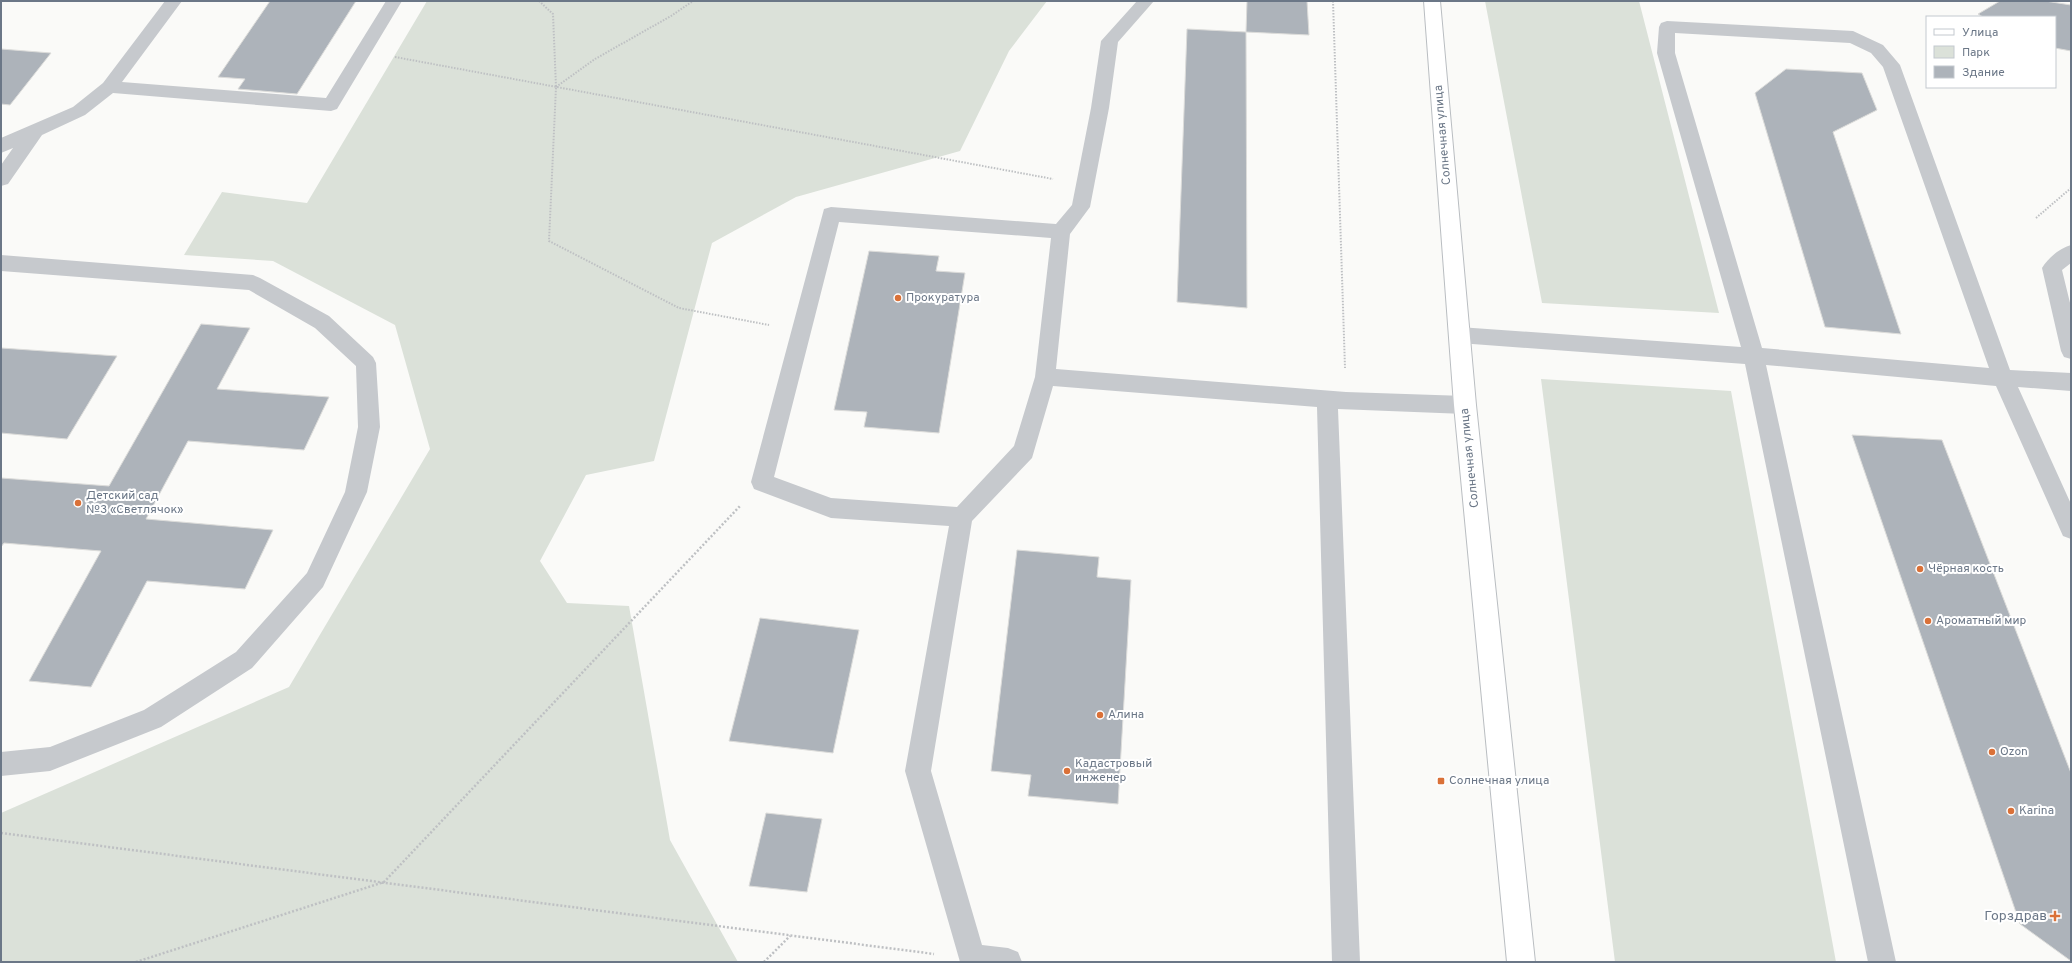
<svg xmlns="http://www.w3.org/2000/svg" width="2072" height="963" font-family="Overpass,sans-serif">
	<rect width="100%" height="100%" fill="#fafaf8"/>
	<path fill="#dbe1d9" d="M427 1H1047L1009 51 960 151 796 197 712 243 654 461 586 475 540 561 567 603 629 606 670 840 738 962H1V813L289 687 430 449 395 325 273 261 184 255 222 192 307 203Z
		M1485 1H1639L1719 313 1542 303Z
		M1541 379 1731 391 1836 962H1615Z"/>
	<path fill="#adb3ba" stroke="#dcdcda" d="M270 1H356L297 94 238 89 245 79 218 77Z
		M1247 1H1307L1309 35 1246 32Z
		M2000 1H2045L2071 5V51L2055 48V17H1983L1978 14Z
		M1187 29 1246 32 1247 308 1177 302Z
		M1 49 51 53 10 105 1 104Z
		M1786 69 1862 73 1877 110 1833 132 1901 334 1825 327 1755 93Z
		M869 251 939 256 936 271 965 273 939 433 864 427 867 412 834 410Z
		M201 324 250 328 217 389 329 397 304 450 188 441 146 519 273 530 245 589 147 581 91 687 29 681 101 551 4 543 1 547V478L109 486Z
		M1 348 117 356 67 439 1 433Z
		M1852 435 1942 440 2071 773V961L2020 924Z
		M1017 550 1099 557 1097 577 1131 580 1118 804 1028 796 1031 775 991 771Z
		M760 618 859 630 833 753 729 741Z
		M766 813 822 819 807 892 749 886Z"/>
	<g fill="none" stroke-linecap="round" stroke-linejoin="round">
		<g stroke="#b9bdc1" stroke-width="2">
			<path id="major" d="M1424 1H1440L1476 405 1535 962H1507L1454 405Z"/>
		</g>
		<path stroke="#bec0c3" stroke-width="2" stroke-dasharray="1.5 1.5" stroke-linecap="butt" d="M539 1 553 14 556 87 549 241 679 308 769 325
			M1333 1 1345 368
			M395 57 1053 179
			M556 87 595 59 671 16 693 1
			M2036 218 2071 188"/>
		<path stroke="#bec0c3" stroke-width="2.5" stroke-dasharray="2 2" stroke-linecap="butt" d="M1 833 934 954
			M136 962 384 882 740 506
			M764 962 790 936"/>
		<path fill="#c6c9cd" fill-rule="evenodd" d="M165 1H182L122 82 326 98 386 1H402L337 109 331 111 113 93 85 115 42 135 8 184 1 186V165L13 148 1 153V138L73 107 103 83Z
			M1137 1H1154L1118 42 1109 108 1090 207 1070 234 1056 369 1346 392 1465 396 1472 399 1476 405 1472 411 1465 414 1338 409 1360 962H1332L1317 407 1053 386 1032 458 972 521 931 771 982 945 1008 948 1018 952 1022 962H960L905 771 949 526 831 518 754 489 751 482 824 209 831 207 1056 224 1072 205 1091 108 1101 41ZM839 222 1051 238 1035 377 1014 446 957 507 831 498 774 477Z
			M1667 21 1853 31 1883 45 1900 65 2010 370 2071 373V391L2018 387 2071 504V539L2063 536 1996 386 1766 365 1896 962H1868L1745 364 1459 343 1452 341 1449 335 1452 329 1459 327 1741 347 1657 53 1659 27 1661 23ZM1675 33 1850 43 1871 53 1883 67 1989 368 1762 348 1675 53Z
			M2071 245V263L2062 270 2071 307V359L2064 357 2061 351 2042 268C2048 258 2060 248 2071 245Z
			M1 255 253 275 260 278 329 316 373 357 376 363 380 427 367 492 323 587 252 668 161 727 50 771 1 776V752L50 747 144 710 236 652 307 573 345 492 358 427 356 366 315 328 249 290 1 271Z"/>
		<use href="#major" fill="#fff" fill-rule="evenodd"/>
	</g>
	<g fill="#da7138" stroke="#fff" stroke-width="1.5">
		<circle cx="898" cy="298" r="4"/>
		<circle cx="78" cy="503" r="4"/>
		<circle cx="1920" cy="569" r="4"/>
		<circle cx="1928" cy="621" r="4"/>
		<circle cx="1100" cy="715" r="4"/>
		<circle cx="1992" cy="752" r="4"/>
		<circle cx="1067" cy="771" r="4"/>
		<rect x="1437" y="777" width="8" height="8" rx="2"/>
		<circle cx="2011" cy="811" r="4"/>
		<path d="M2053 910h4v4h4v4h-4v4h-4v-4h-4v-4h4z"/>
	</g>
	<g text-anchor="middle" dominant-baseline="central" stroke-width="4" stroke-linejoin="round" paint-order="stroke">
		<g font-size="12" fill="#6b7787" stroke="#fff">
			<text transform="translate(1443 135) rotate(-95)">Солнечная улица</text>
			<text transform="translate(1470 458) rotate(-96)">Солнечная улица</text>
		</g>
		<g font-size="12" fill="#6b7787" stroke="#fff" text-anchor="start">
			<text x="906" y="298">Прокуратура</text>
			<text x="86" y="496">Детский сад<tspan x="86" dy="14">№3 «Светлячок»</tspan></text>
			<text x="1928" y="569">Чёрная кость</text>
			<text x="1936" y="621">Ароматный мир</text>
			<text x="1108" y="715">Алина</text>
			<text x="2000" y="752">Ozon</text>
			<text x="1075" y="764">Кадастровый<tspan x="1075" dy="14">инженер</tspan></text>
			<text x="1449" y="781">Солнечная улица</text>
			<text x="2019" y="811">Karina</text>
		</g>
		<g font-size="14" fill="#6b7787" stroke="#fff" text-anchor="end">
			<text x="2047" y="916">Горздрав</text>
		</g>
	</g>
	<rect width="2072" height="963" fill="none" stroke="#6b7787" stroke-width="4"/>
	<rect x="1926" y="16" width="130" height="72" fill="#ffffff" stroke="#c4c9cf"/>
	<rect x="1934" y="29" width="20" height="6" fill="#ffffff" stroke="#c4c9cf"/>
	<text x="1962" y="36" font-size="12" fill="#6b7787">Улица</text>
	<rect x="1934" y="46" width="20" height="12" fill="#dbe1d9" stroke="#c4c9cf"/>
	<text x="1962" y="56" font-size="12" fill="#6b7787">Парк</text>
	<rect x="1934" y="66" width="20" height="12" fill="#adb3ba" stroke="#c4c9cf"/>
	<text x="1962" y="76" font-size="12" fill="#6b7787">Здание</text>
</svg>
